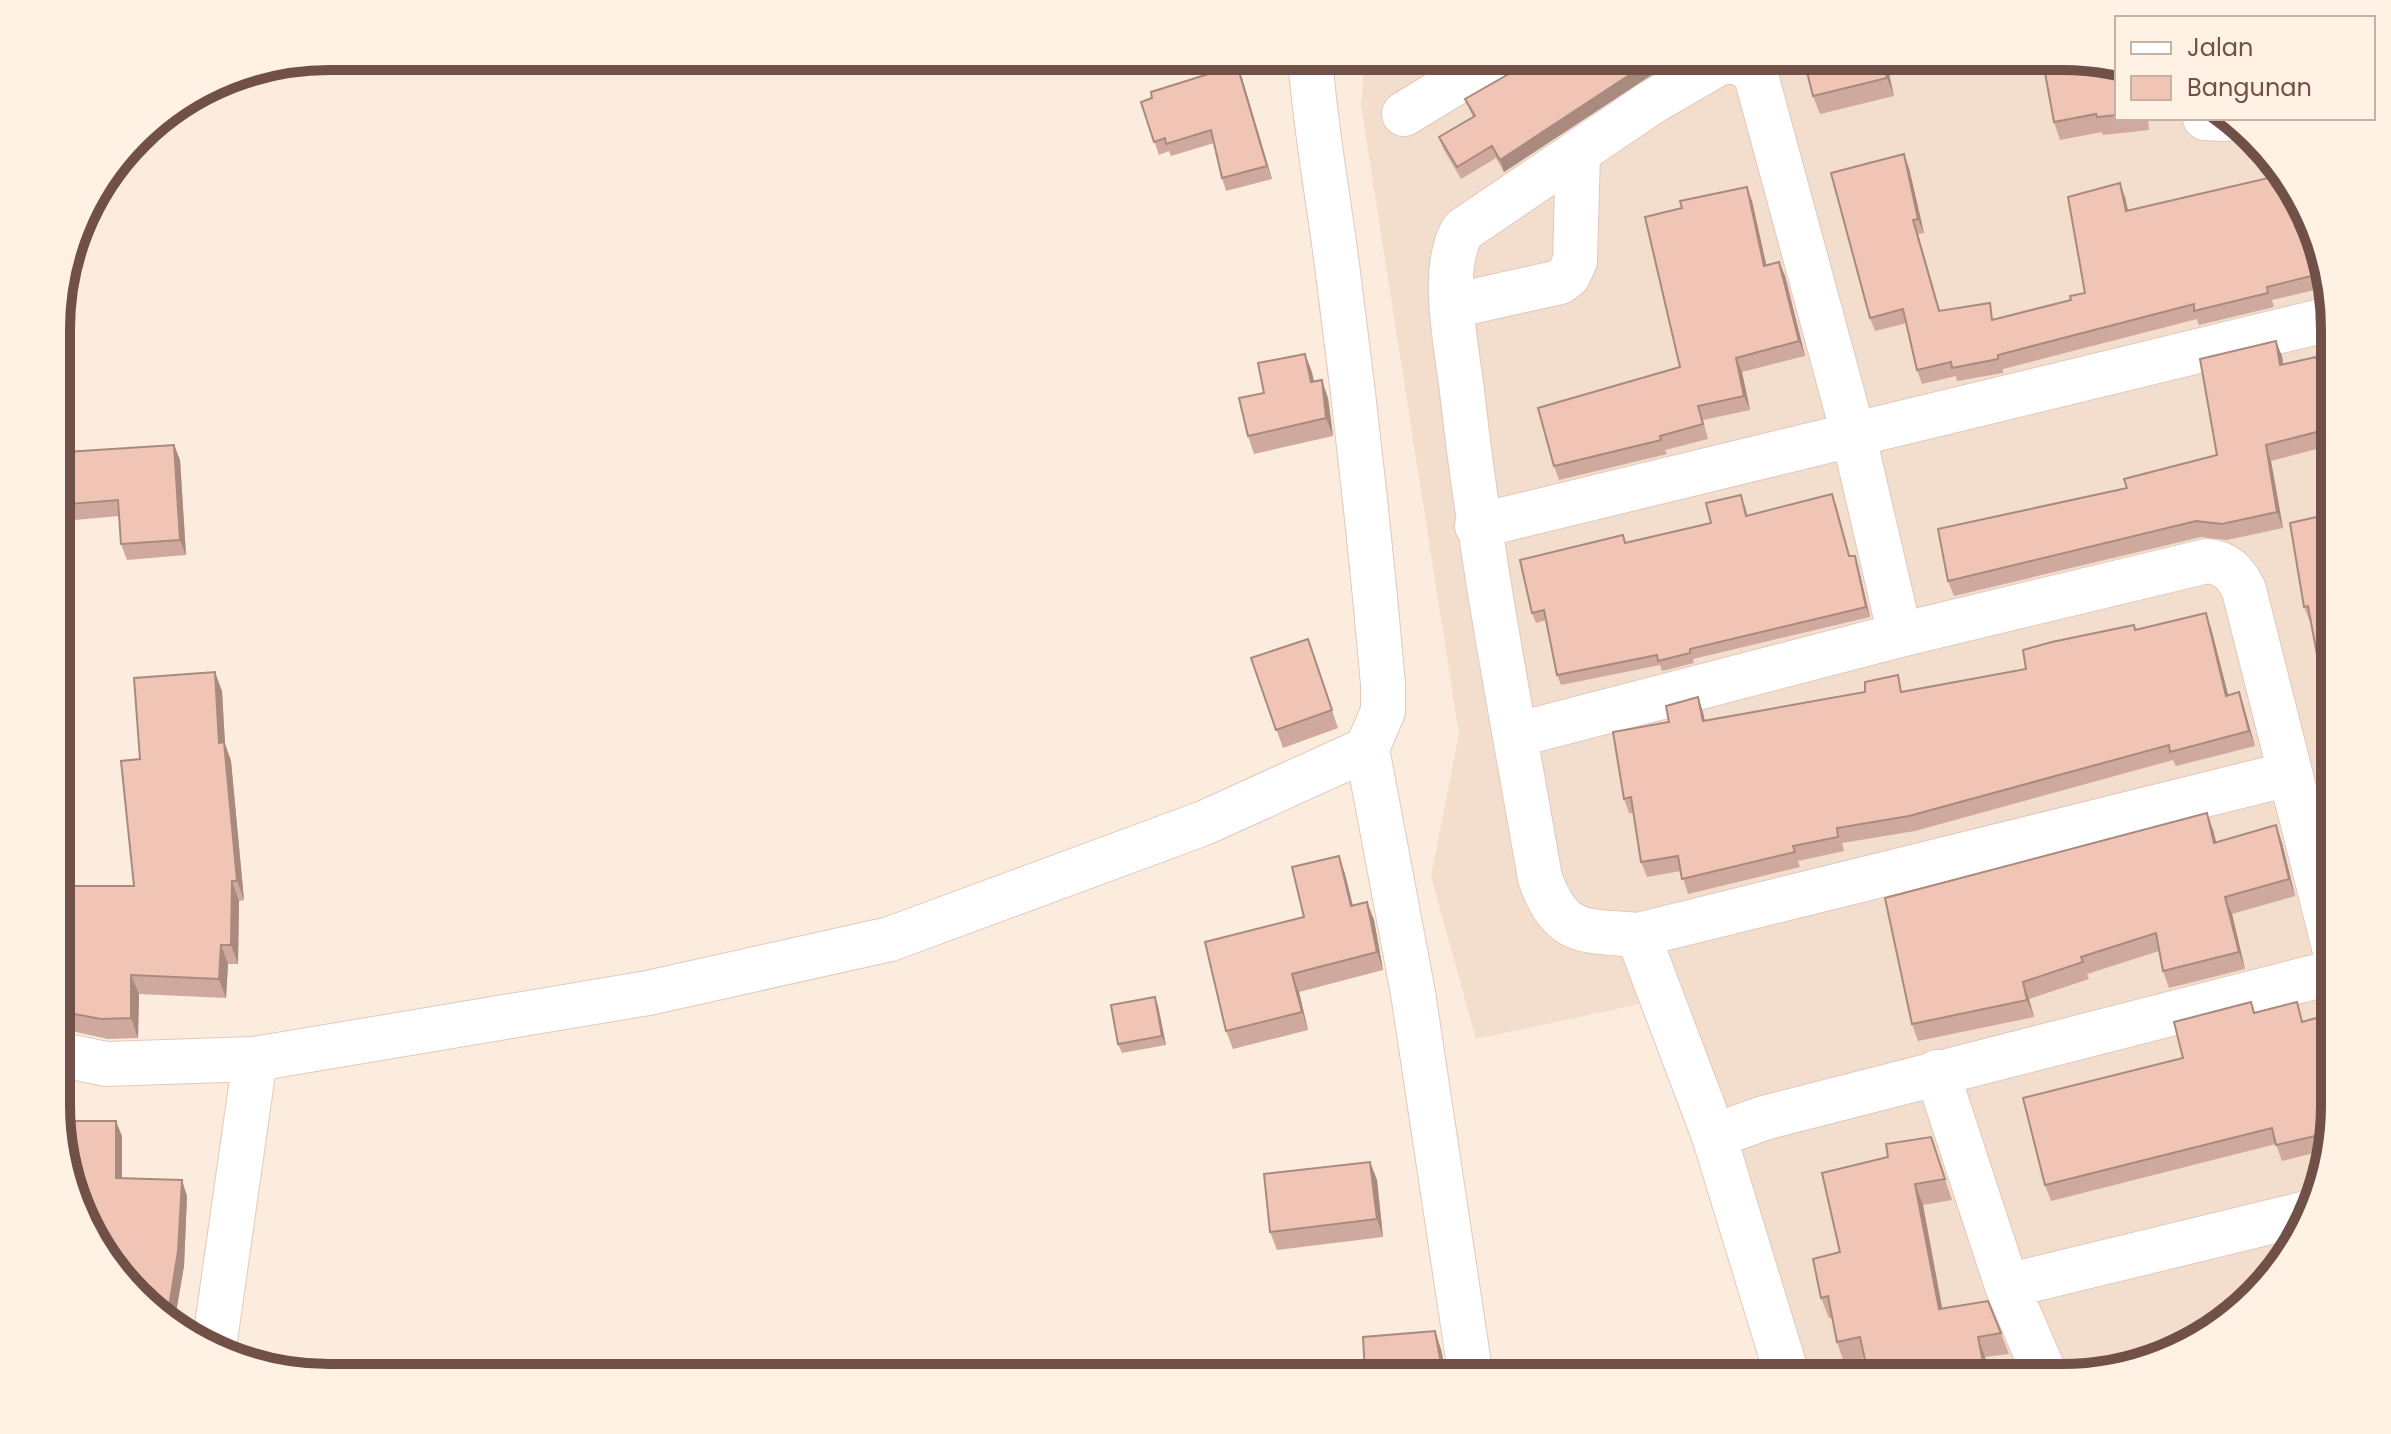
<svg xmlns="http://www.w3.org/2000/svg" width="2391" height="1434" font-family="Poppins,sans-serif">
	<rect width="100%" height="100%" fill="#fcecde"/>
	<path fill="#f3ddcd" d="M1365 56H2063L2117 118H2224L2298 192 2334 311V1123L2298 1242 2199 1341 2080 1377 1768 1378 1654 1001 1476 1039 1431 876 1459 734 1361 105Z"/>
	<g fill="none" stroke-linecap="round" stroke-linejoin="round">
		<g stroke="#e1c9be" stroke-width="46">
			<path id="minor" d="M1404 114 1499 56
				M2205 118 2225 119
				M1452 306 1560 282 1568 276 1575 261 1578 152
				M1477 526 2334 318
				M1900 635 1853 433 1755 72 1738 62H1721L1652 102 1463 230C1439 268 1457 348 1462 391 1480 555 1512 716 1540 878 1561 937 1583 930 1638 935L2289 774
				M1515 735 1900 635 2207 561C2227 563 2235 572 2244 590L2334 947
				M1367 749 1413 993 1471 1378
				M1638 935 1714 1136 1788 1378
				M58 1054 106 1064 255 1059
				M1937 1072 2007 1286 2046 1377
				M1714 1136 1764 1118 2334 972
				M2007 1286 2307 1213
				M214 1347 255 1059 648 993 890 939 1204 823 1367 749 1383 711V684C1371 547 1356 410 1338 273 1329 200 1315 129 1310 56"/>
		</g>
		<use href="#minor" stroke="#fff" stroke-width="44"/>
	</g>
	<path fill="#cfa99d" d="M1588 56H1661L1665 66 1504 172 1496 158 1461 179 1443 148 1439 137 1473 117 1465 99 1527 64 1525 58 1580 61Z
		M1885 56 1894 96 1820 114 1813 96Z
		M2117 71V118H2148L2149 130 2103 135 2102 132 2060 140 2054 122Z
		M1242 78 1272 179 1226 191 1222 178 1214 143 1171 156 1169 151 1159 155 1141 102Z
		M1909 168 1924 233 1918 234 1940 311 1995 319 2071 300 2085 293 2125 197 2128 210 2298 192 2327 287 2272 300 2274 307 2199 325 2197 319 2003 369V373L1957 381 1956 376 1922 384 1917 370 1907 323 1875 331 1870 318Z
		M1752 201 1766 265 1779 262 1785 276 1805 356 1742 372 1750 410 1703 420 1708 439 1665 450 1667 454 1559 480 1554 466 1680 367Z
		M1305 354 1314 382 1328 398 1333 436 1254 454 1248 436 1264 393Z
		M2282 356 2283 364 2316 357 2322 372 2332 445 2271 461 2283 528 2227 540 2201 537 1954 596 1948 581 2127 488 2217 455Z
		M174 445 180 460 186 555 127 560 121 544 119 516 75 520 69 504Z
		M1836 504 1850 556H1855L1858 566 1870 617 1693 659 1694 663 1662 671 1660 665 1561 685 1557 675 1546 620 1536 623 1532 613 1625 543 1711 523 1745 505 1748 516Z
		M2334 513V685L2326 687 2320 671 2311 622H2310L2304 607Z
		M2211 628 2228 695 2239 692 2255 746 2176 766 2173 760 1915 831 1842 843 1844 851 1798 861 1800 867 1688 894 1681 871 1647 877 1641 862 1633 813H1629L1624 799 1669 722 1698 697 1705 721 1903 692 2026 669 2136 630Z
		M1308 639 1338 728 1283 748 1251 658Z
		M222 691 225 744 231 761 244 900 239 901 238 964H228L226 998 139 994 138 1038 108 1039 71 1031 67 1019H58V920L66 921 134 886 140 759Z
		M2276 825 2282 843 2295 896 2232 914 2245 969 2169 988 2163 971 2159 951 2087 974 2089 979 2029 999 2034 1017 1918 1041 1912 1024 2213 830 2216 842Z
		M1339 856 1345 874 1353 905 1367 902 1374 920 1383 970 1299 992 1308 1030 1233 1049 1226 1031 1304 917Z
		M1158 1006 1166 1045 1122 1053 1118 1044Z
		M2255 1013 2304 1021 2334 1123 2326 1150 2282 1161 2276 1144 2051 1201 2045 1185 2183 1058Z
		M122 1136V1178L187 1196 184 1266 174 1324 102 1256Z
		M1931 1137 1952 1200 1923 1205 1942 1308 2001 1333 2009 1354 1985 1357 1989 1377 1869 1378 1865 1358 1844 1363 1837 1342 1832 1318H1829L1821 1298 1840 1252Z
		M1370 1162 1377 1180 1383 1237 1277 1250 1270 1232Z
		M1441 1349 1447 1378H1366L1365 1374Z"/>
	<path fill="#a98a7f" d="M1658 56H1661L1665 66 1504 172 1500 160Z
		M1882 56H1885L1894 96 1887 78Z
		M1237 65 1242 78 1272 179 1267 166Z
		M1904 154 1909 168 1924 233 1918 219Z
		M2120 183 2125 197 2131 225 2126 211Z
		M1747 187 1752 201 1770 281 1764 266Z
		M1913 220 1918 234 1944 325 1939 311Z
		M1779 262 1785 276 1805 356 1799 341Z
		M2276 341 2282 356 2286 381 2280 365Z
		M1305 354 1312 372 1318 400 1311 382Z
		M2316 357 2322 372 2334 428V434Z
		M1736 358 1742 372 1750 410 1744 396Z
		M1322 380 1328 398 1333 436 1326 418Z
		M174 445 180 460 186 555 180 540Z
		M2266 445 2271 461 2283 528 2277 512Z
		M1855 556 1858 566 1870 617 1866 607Z
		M2206 613 2211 628 2232 710 2226 696Z
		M215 672 222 691 225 744 231 761 244 900 237 881 219 743Z
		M2239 692 2244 707 2255 746 2249 731Z
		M1698 697 1703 712 1708 736 1703 721Z
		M58 775 59 778V848L58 845Z
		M2207 813 2213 830 2221 860 2214 843Z
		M2276 825 2282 843 2295 896 2289 879Z
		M1339 856 1345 874 1357 924 1351 906Z
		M232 881 239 901 238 964 231 945Z
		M2225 897 2232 914 2245 969 2239 952Z
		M1367 902 1374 920 1383 970 1377 952Z
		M221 945 228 964 226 998 219 979Z
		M1292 974 1299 992 1308 1030 1302 1012Z
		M131 975 139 994 138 1038 131 1018Z
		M2023 982 2029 999 2034 1017 2027 1000Z
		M1155 997 1158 1006 1166 1045 1162 1036Z
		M116 1121 122 1136V1193L116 1178Z
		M1370 1162 1377 1180 1383 1237 1377 1219Z
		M182 1180 187 1196 184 1266 174 1324 171 1321 168 1313Z
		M1915 1184 1923 1205 1946 1329 1939 1309Z
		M1435 1331 1441 1349 1447 1378H1445L1442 1369Z
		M1978 1337 1985 1357 1989 1377H1986Z"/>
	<path fill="#f1c5b6" stroke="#a98a7f" stroke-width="2" d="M1528 56H1576L1580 61 1588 56H1658L1500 160 1492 146 1457 167 1439 137 1475 116 1465 99 1528 63 1525 58Z
		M1803 56H1882L1887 78 1813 96Z
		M2042 56H2063L2117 71V115L2097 117 2096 114 2054 122Z
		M1237 65 1267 166 1222 178 1211 130 1166 144 1165 138 1154 142 1141 102 1152 98 1151 92Z
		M1904 154 1918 219 1913 220 1939 311 1990 303 1992 320 2071 300 2070 296 2085 293 2068 197 2120 183 2126 211 2281 175 2298 192 2323 273 2267 287 2268 293 2194 311V304L1998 355V359L1952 368 1951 362 1917 370 1903 309 1870 318 1831 173Z
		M1747 187 1764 266 1779 262 1799 341 1736 358 1744 396 1698 406 1703 424 1660 436 1661 440 1554 466 1538 408 1680 367 1645 217 1682 208 1680 201Z
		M2276 341 2280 365 2316 357 2332 428 2266 445 2277 512 2222 524 2196 521 1948 581 1938 529 2127 488 2124 479 2217 455 2200 359Z
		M1305 354 1311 382 1322 380 1326 418 1248 436 1239 398 1264 393 1258 363Z
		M2334 428V453L2328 430Z
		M174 445 180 540 121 544 118 500 69 504 66 452Z
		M1832 494 1849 556H1855L1866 607 1690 649V653L1658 661 1657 655 1557 675 1544 610 1532 613 1520 560 1623 535 1625 543 1711 523 1706 503 1741 495 1746 516Z
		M2334 513V668L2320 671 2308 606 2304 607 2290 523Z
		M2206 613 2226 696 2239 692 2249 731 2170 752 2169 745 1909 816 1837 828 1838 837 1793 846 1795 852 1682 879 1678 856 1641 862 1631 797 1624 799 1613 732 1669 722 1666 706 1698 697 1703 721 1865 692V682L1898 675 1901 692 2026 669 2023 650 2052 642 2134 625 2135 630Z
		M1308 639 1332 710 1276 730 1251 658Z
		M215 672 219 743 224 742 237 881H232L231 945H221L219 979 131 975V1018L101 1019 64 1012V1000H58V920L66 921V886H134L121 761 140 759 134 678Z
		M2207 813 2214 843 2276 825 2289 879 2225 897 2239 952 2163 971 2156 933 2081 957 2083 962 2023 982 2027 1000 1912 1024 1885 898Z
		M1339 856 1351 906 1367 902 1377 952 1292 974 1302 1012 1226 1031 1205 942 1304 917 1292 867Z
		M1155 997 1162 1036 1118 1044 1111 1005Z
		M2251 1002 2254 1013 2297 1002 2302 1022 2334 1013V1123L2332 1132 2276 1145 2272 1128 2045 1185 2023 1098 2183 1058 2174 1022Z
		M58 1121H116V1178L182 1180 178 1251 168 1313 161 1312 102 1256 58 1140Z
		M1931 1137 1945 1179 1915 1184 1939 1309 1988 1301 2001 1333 1978 1337 1986 1377 1869 1378 1860 1337 1837 1342 1828 1296 1821 1298 1813 1259 1840 1252 1822 1173 1888 1157 1886 1144Z
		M1370 1162 1377 1219 1270 1232 1264 1174Z
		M1435 1331 1442 1369 1365 1374 1363 1337Z"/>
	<path d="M0 0H2391V1434H0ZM329 70H2062A259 259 0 0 1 2321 329V1105A259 259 0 0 1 2062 1364H329A259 259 0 0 1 70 1105V329A259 259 0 0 1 329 70Z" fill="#fff1e4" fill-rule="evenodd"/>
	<path fill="none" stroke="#715047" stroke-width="10" d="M329 70H2062A259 259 0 0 1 2321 329V1105A259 259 0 0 1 2062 1364H329A259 259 0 0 1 70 1105V329A259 259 0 0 1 329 70Z"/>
	<rect x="2115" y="16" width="260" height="104" fill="#fff1e4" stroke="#c6b1a5" stroke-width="2"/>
	<rect x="2131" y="42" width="40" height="12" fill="#ffffff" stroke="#c6b1a5" stroke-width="2"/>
	<text x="2187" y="56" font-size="24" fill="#715047">Jalan</text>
	<rect x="2131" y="76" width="40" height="24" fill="#f1c5b6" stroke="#c6b1a5" stroke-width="2"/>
	<text x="2187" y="96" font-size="24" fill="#715047">Bangunan</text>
</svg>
